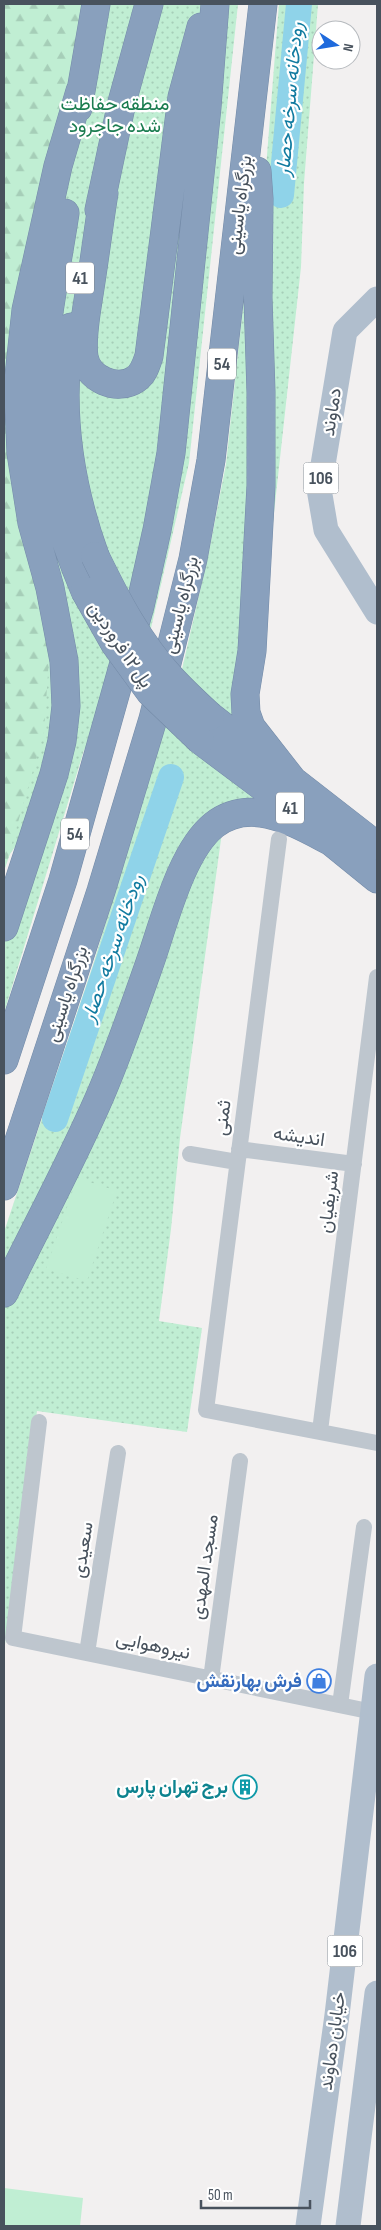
<svg xmlns="http://www.w3.org/2000/svg" width="381" height="2230" font-family="'Sofia Sans Condensed',Vazirmatn,sans-serif">
	<defs>
		<pattern id="green-dots" width="8" height="8" patternUnits="userSpaceOnUse" patternTransform="scale(1.25)"><rect width="8" height="8" fill="#c0eed3"/><path d="M2 2h.1M6 6h.1" fill="none" stroke="#a6ceb8" stroke-width="1.8" stroke-linecap="round"/></pattern>
		<pattern id="forest-firs" width="22" height="20" patternUnits="userSpaceOnUse" patternTransform="scale(1.25)"><rect width="22" height="20" fill="#c0eed3"/><path d="M5 1l3.5 6h-7zM16 11l3.5 6h-7z" fill="#a6ceb8"/></pattern>
	</defs>
	<rect width="100%" height="100%" fill="#f2f0f0"/>
	<path fill="url(#green-dots)" d="M4 4H238L189 463 142 667 84 750 4 1013V945L52 796 10 854 4 871Z
		M279 4H318L304 183 301 267 272 531 264 193Z
		M254 205 246 731 180 678 208 556 226 464Z
		M167 718 295 819 228 812 151 948 4 1278V1232L93 965Z
		M223 825 180 1138 171 1229 159 1321 202 1328 187 1432 37 1411 4 1652V1300L185 877Z"/>
	<path fill="url(#forest-firs)" d="M4 4H84L24 297 51 628 44 732 4 871Z"/>
	<path fill="#c0eed3" d="M77 1178 117 1191 87 1281 46 1269Z
		M4 2188 83 2198 80 2226H4Z"/>
	<g fill="none" stroke-linecap="round" stroke-linejoin="round">
		<path stroke="#8fd3e9" stroke-width="26" d="M281 195 299 4
			M55 1119 171 777"/>
		<g stroke="#748ba8" stroke-width="29">
			<path id="highway" d="M78 108 96 4
				M257 171 259 199 258 298 261 392V486L252 651 245 694 246 713 251 727 294 782
				M104 193C99 224 95 256 90 288 87 308 81 337 84 357 88 379 117 392 136 379 144 373 146 365 149 356L182 97 201 27
				M99 210 122 102 149 4
				M65 213C56 272 43 333 41 393 38 461 59 529 85 591
				M71 327C57 406 68 481 95 556
				M210 716 377 846
				M200 740 276 797 377 879
				M4 927 54 774 62 741 66 706 64 661 50 588 32 523 21 453 18 385 26 310 58 166 80 91
				M4 1060 63 880 140 606 157 530 171 453 207 107 215 4
				M4 1186 101 891 153 719 193 559 211 460 263 4
				M4 1293C36 1227 71 1163 100 1096 118 1054 133 1011 148 968 163 927 180 852 214 825 251 796 295 823 330 841"/>
		</g>
		<path stroke="#bec6ce" stroke-width="16" d="M279 839 206 1410 377 1443
			M239 1149 354 1164
			M190 1154 237 1162
			M39 1422 13 1638 373 1712
			M320 1431 377 977
			M87 1653 118 1453
			M211 1679 240 1461
			M340 1705 364 1527"/>
		<path stroke="#b0becd" stroke-width="25" d="M377 299 345 331 319 489 326 530 377 612
			M308 2226 337 2015 377 1676
			M348 2226 377 1993"/>
		<use href="#highway" stroke="#89a0bd" stroke-width="28"/>
		<g stroke="#748ba8" stroke-width="29" stroke-linecap="butt">
			<path id="highway-bridge" d="M95 556C116 599 139 644 172 679 184 692 197 704 210 716
				M85 591 115 644 150 692 200 740"/>
		</g>
		<use href="#highway-bridge" stroke="#89a0bd" stroke-width="28"/>
	</g>
	<defs>
		<g id="shop-ring" transform="scale(1.25)"><circle r="9.5" fill="#fff" stroke="#3f7fe0" stroke-width="1.5"/><path d="M-5-2.5h2.3a2.7 3.5 0 0 1 5.4 0H5L5.5 6h-11ZM-1.5-2.5h3a1.5 2.3 0 0 0-3 0Z" fill="#3f7fe0"/></g>
		<g id="building-ring" transform="scale(1.25)"><circle r="9.5" fill="#fff" stroke="#0f9aa8" stroke-width="1.5"/><path d="M-4-6H4V6H1V3H-1V6H-4ZM-2.5-4.3h1.7v1.8h-1.7ZM.8-4.3h1.7v1.8H.8ZM-2.5-1h1.7V.8h-1.7ZM.8-1h1.7V.8H.8Z" fill="#0f9aa8"/></g>
	</defs>
	<g fill-rule="evenodd">
		<use href="#shop-ring" x="319" y="1681"/>
		<use href="#building-ring" x="245" y="1787"/>
	</g>
	<g text-anchor="middle" dominant-baseline="central" stroke-width="4.5" stroke-linejoin="round" paint-order="stroke">
		<g fill="#fff" stroke="#7f868e" stroke-width="1">
			<rect x="66" y="262.5" width="28" height="31" rx="4"/>
			<rect x="208" y="348.5" width="28" height="31" rx="4"/>
			<rect x="303.5" y="462.5" width="35" height="31" rx="4"/>
			<rect x="276" y="792.5" width="28" height="31" rx="4"/>
			<rect x="61" y="818.5" width="28" height="31" rx="4"/>
			<rect x="327.5" y="1935.5" width="35" height="31" rx="4"/>
		</g>
		<g font-size="18" font-weight="bold" fill="#48525d">
			<text x="80" y="278">41</text>
			<text x="222" y="364">54</text>
			<text x="321" y="478">106</text>
			<text x="290" y="808">41</text>
			<text x="75" y="834">54</text>
			<text x="345" y="1951">106</text>
		</g>
		<g font-size="19" fill="#1a7c4f" stroke="#fff">
			<text x="115" y="104">منطقه حفاظت<tspan x="115" dy="22">شده جاجرود</tspan></text>
		</g>
		<g font-size="19" fill="#48525d" stroke="#fff">
			<text transform="translate(240 205) rotate(-83)">بزرگراه یاسینی</text>
			<text transform="translate(332 412) rotate(-81)">دماوند</text>
			<text transform="translate(181 605) rotate(-76)">بزرگراه یاسینی</text>
			<text transform="translate(120 645) rotate(56)">پل ۱۲ فروردین</text>
			<text transform="translate(67 994) rotate(-72)">بزرگراه یاسینی</text>
			<text transform="translate(223 1118) rotate(-83)">ثمنی</text>
			<text transform="translate(299 1137) rotate(8)">اندیشه</text>
			<text transform="translate(329 1202) rotate(-83)">شریفیان</text>
			<text transform="translate(83 1550) rotate(-81)">سعیدی</text>
			<text transform="translate(205 1567) rotate(-82)">مسجد المهدی</text>
			<text transform="translate(153 1646) rotate(12)">نیروهوایی</text>
			<text transform="translate(333 2041) rotate(-82)">خیابان دماوند</text>
		</g>
		<g font-size="19" font-weight="bold" fill="#366cbe" stroke="#fff" text-anchor="end">
			<text x="302" y="1681">فرش بهارنقش</text>
		</g>
		<g font-size="19" font-weight="bold" fill="#0d838f" stroke="#fff" text-anchor="end">
			<text x="228" y="1787">برج تهران پارس</text>
		</g>
		<g font-size="20" font-style="italic" fill="#117ba0" stroke="#fff">
			<text transform="translate(290 99) rotate(-85)">رودخانه سرخه حصار</text>
			<text transform="translate(113 948) rotate(-71)">رودخانه سرخه حصار</text>
		</g>
	</g>
	<rect width="381" height="2230" fill="none" stroke="#48525d" stroke-width="10"/>
	<g transform="translate(336 45) rotate(102)"><circle r="24" fill="#ffffff" stroke="#b6babe"/>
	<path d="M0-4L9 19L0 12L-9 19Z" fill="#1f6adc"/>
	<text y="-8" font-size="14" font-weight="bold" text-anchor="middle" fill="#48525d">N</text>
	</g>
	<path d="M201 2200v8h109v-8" fill="none" stroke="#48525d" stroke-width="2.5"/>
	<text x="208" y="2200" font-size="15" fill="#48525d" stroke="#ffffff" stroke-width="4" paint-order="stroke">50 m</text>
</svg>
